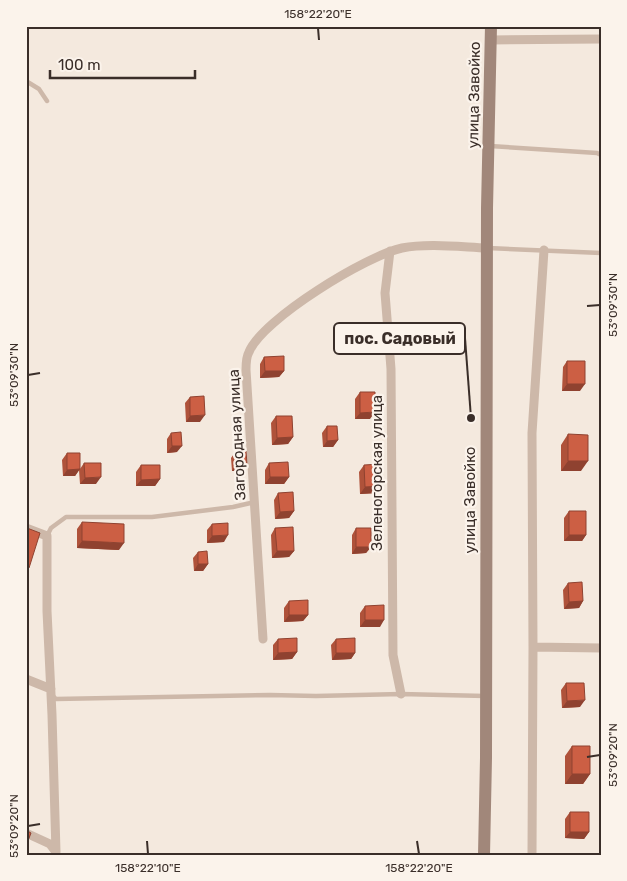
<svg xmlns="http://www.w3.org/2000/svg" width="627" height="881" font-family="Rubik,sans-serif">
	<rect width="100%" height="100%" fill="#f4e9de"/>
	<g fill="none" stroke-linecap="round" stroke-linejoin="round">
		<path stroke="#cdb8a9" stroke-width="4.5" d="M26 81 39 89 47 101
			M490 146 597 153 601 155
			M488 248 601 253
			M47 536 51 528 66 517H152L233 507 255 502
			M52 695 56 699 270 695 316 696 401 694 485 696"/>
		<path stroke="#cdb8a9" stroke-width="9" d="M491 40 601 39
			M390 251 385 293 391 369 393 655 401 694
			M26 528 47 536V611L52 715 56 852
			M263 639 246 370C246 364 246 357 249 352 262 319 368 255 402 248 428 243 461 247 487 248
			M533 647 601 648
			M26 679 51 689
			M26 833 50 844 56 852
			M532 855 533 647 532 433 544 250"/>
		<path stroke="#a1877a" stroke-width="12" d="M484 855 486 758 487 208 491 26"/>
	</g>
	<path fill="#af523a" d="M264 357 284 371 279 377 260 378V364Z
		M567 361 580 391H562L563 367Z
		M360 392 370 419H355V399Z
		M190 397 200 422H186L185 403Z
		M276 416 293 437 288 444 272 445 271 423Z
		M327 426 338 440 333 447H323L322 433Z
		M171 433 177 452 167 453V439Z
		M568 434 581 471H561V445Z
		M236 451 247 464 242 471H232L231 458Z
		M67 453 80 469 84 463 96 484H80L79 470 75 476H63L62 460Z
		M269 463 289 477 284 484H265V470Z
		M141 465 160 479 155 486H136V472Z
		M364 465 377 493 360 494 359 472Z
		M278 493 294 511 289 518 275 519 274 500Z
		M569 511 586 535 582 541H564V518Z
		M82 522 119 550 77 548V529Z
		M212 524 224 542 207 543V530Z
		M275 528 294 551 289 557 272 558 271 535Z
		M356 528 371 547 366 553 352 554V535Z
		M198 552 208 564 203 571H194L193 558Z
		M568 583 583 601 579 608 564 609 563 590Z
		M289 601 308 615 303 621 284 622V608Z
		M365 606 380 627H360V613Z
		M278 639 297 652 292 659 273 660V645Z
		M336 639 355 653 351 659 332 660 331 645Z
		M566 683 580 707 562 708 561 690Z
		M572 746 590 774 583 784H565V756Z
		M570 812 589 832 584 839 565 838V819Z"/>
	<path fill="#8f4230" d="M265 371H284L279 377 260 378Z
		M567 384H585L580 391H562Z
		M375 412 370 419H355L360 413Z
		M205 415 200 422H186L190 416Z
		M293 437 288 444 272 445 277 438Z
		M338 440 333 447H323L327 441Z
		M172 446H182L177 452 167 453Z
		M568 461H588L581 471H561Z
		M247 464 242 471H232L236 465Z
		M80 469 75 476H63L67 470Z
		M101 477 96 484H80L85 478Z
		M270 477H289L284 484H265Z
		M160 479 155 486H136L141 480Z
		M381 486 377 493 360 494 365 487Z
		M294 511 289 518 275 519 280 512Z
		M228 535 224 542 207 543 212 536Z
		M569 535H586L582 541H564Z
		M82 541 124 543 119 550 77 548Z
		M356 547H371L366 553 352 554Z
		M277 551H294L289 557 272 558Z
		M198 564H208L203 571H194Z
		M583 601 579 608 564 609 569 602Z
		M289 615H308L303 621 284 622Z
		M365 620H384L380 627H360Z
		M297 652 292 659 273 660 278 653Z
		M336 653H355L351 659 332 660Z
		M585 700 580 707 562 708 567 701Z
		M572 774H590L583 784H565Z
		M570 832H589L584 839 565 838Z"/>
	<path fill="#cc5f44" stroke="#8f4230" d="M284 356V371H265L264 357Z
		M567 361H585V384H567Z
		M360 392H375V412L360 413Z
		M204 396 205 415 190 416V397Z
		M276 416H292L293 437 277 438Z
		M327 426H337L338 440 327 441Z
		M181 432 182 446H172L171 433Z
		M568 434 588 435V461H568Z
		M236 451H246L247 464 236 465Z
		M67 453H80V469L67 470Z
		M288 462 289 477H270L269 463Z
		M84 463H101V477L85 478Z
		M380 464 381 486 365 487 364 465Z
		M141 465H160V479L141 480Z
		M293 492 294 511 280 512 278 493Z
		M569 511H586V535H569Z
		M82 522 124 524V543L82 541Z
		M228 523V535L212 536V524Z
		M293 527 294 551H277L275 528Z
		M27 528 40 533 29 568 26 567Z
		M356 528H371V547H356Z
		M207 551 208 564H198V552Z
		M582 582 583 601 569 602 568 583Z
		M308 600V615H289V601Z
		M384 605V620H365V606Z
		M297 638V652L278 653V639Z
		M355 638V653H336V639Z
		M566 683H584L585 700 567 701Z
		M572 746H590V774H572Z
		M570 812H589V832H570Z
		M26 830 31 833 26 846Z"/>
	<path fill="none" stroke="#3a2e29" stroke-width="2" d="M318 28 319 40M587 306 600 305M28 375 40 373M587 757 600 755M28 826 40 824M147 841 148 854M417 841 419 854"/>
	<g text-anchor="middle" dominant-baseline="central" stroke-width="4.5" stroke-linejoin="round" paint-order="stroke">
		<g font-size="15" fill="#3a2e29" stroke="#fbf3eb">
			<text transform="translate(474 95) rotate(-89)">улица Завойко</text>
			<text transform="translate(237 435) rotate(-93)">Загородная улица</text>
			<text transform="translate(377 473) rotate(-90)">Зеленогорская улица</text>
			<text transform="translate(470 500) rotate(-90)">улица Завойко</text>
		</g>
	</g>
	<path fill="none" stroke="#3a2e29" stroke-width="2" d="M471 418L465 338"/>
	<circle fill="#3a2e29" stroke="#fbf3eb" stroke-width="2" cx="471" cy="418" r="5"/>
	<rect fill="#fbf3eb" stroke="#3a2e29" stroke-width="2" x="334" y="323" width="131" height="31" rx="5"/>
	<g font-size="16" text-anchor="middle" font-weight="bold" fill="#3a2e29">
		<text x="400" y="344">пос. Садовый</text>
	</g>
	<rect width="627" height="881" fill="none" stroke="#fbf3eb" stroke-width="55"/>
	<path d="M50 70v8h145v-8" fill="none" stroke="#3a2e29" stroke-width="2.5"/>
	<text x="58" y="70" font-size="15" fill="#3a2e29" stroke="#fbf3eb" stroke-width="4" paint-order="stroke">100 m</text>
	<rect x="28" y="28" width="572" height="826" fill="none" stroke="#3a2e29" stroke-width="2"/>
	<g font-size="12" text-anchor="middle" fill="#3a2e29">
		<text x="318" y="18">158°22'20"E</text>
		<text transform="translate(613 305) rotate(-90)" y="4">53°09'30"N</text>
		<text transform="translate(14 375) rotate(-90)" y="4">53°09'30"N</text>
		<text transform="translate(613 755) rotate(-90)" y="4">53°09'20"N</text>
		<text transform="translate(14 826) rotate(-90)" y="4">53°09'20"N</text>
		<text x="148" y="872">158°22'10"E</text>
		<text x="419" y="872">158°22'20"E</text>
	</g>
</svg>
